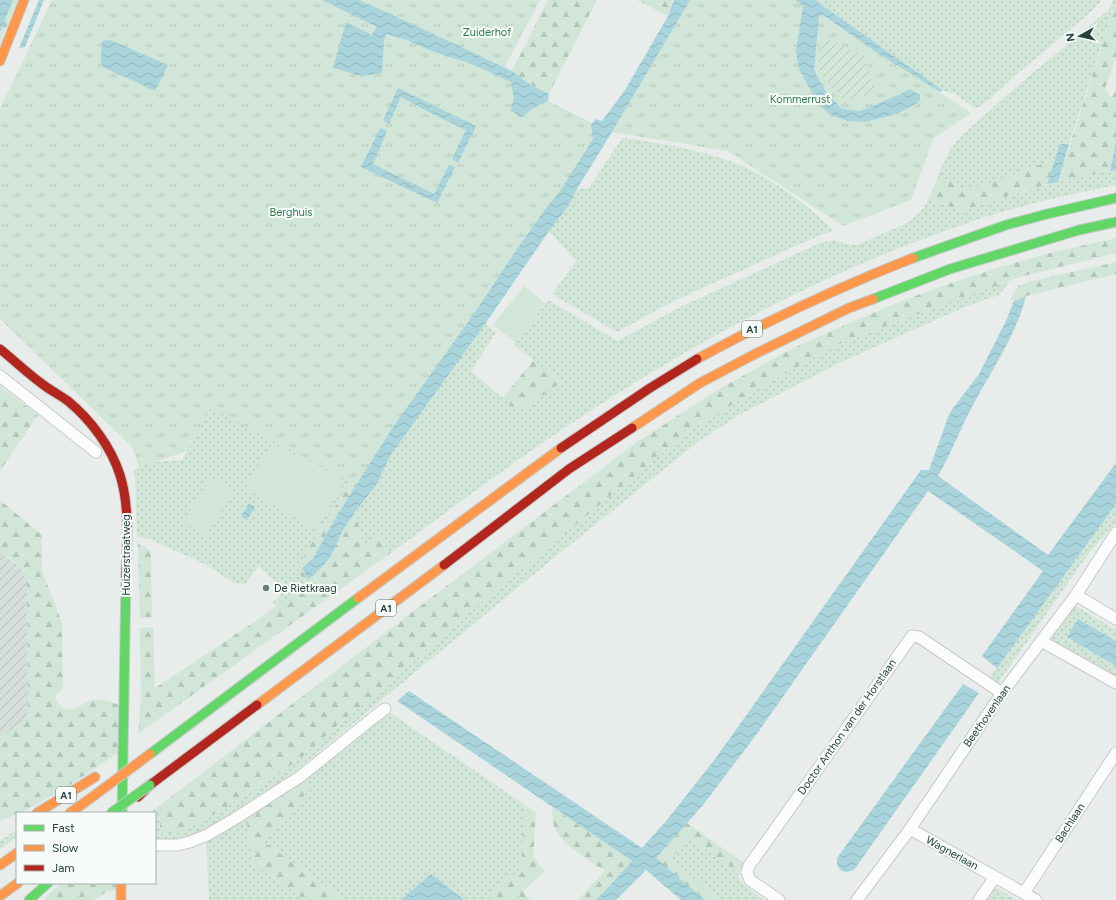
<svg xmlns="http://www.w3.org/2000/svg" width="1116" height="900" font-family="Figtree,sans-serif">
	<defs>
		<pattern id="industrial-furrows" width="10" height="10" patternUnits="userSpaceOnUse"><rect width="10" height="10" fill="#d6dedb"/><path d="M-1 1l2-2M0 10L10 0M9 11l2-2" fill="none" stroke="#b8c0bd"/></pattern>
		<pattern id="grass-dots" width="8" height="8" patternUnits="userSpaceOnUse"><rect width="8" height="8" fill="#d1e6d8"/><path d="M2 2h.1M6 6h.1" fill="none" stroke="#b3c6ba" stroke-width="1.8" stroke-linecap="round"/></pattern>
		<pattern id="forest-firs" width="22" height="20" patternUnits="userSpaceOnUse"><rect width="22" height="20" fill="#d1e6d8"/><path d="M5 1l3.5 6h-7zM16 11l3.5 6h-7z" fill="#b3c6ba"/></pattern>
		<pattern id="park-tufts" width="24" height="20" patternUnits="userSpaceOnUse"><rect width="24" height="20" fill="#d1e6d8"/><path d="M3 7l-1-3M5 7V3M7 7l1-3M15 17l-1-3M17 17v-4M19 17l1-3" fill="none" stroke="#b3c6ba"/></pattern>
		<pattern id="garden-furrows" width="10" height="10" patternUnits="userSpaceOnUse"><rect width="10" height="10" fill="#d1e6d8"/><path d="M-1 1l2-2M0 10L10 0M9 11l2-2" fill="none" stroke="#b3c6ba"/></pattern>
		<pattern id="water-waves" width="16" height="10" patternUnits="userSpaceOnUse"><rect width="16" height="10" fill="#a9d4db"/><path d="M0 5q4-4 8 0t8 0" fill="none" stroke="#91b7bd"/></pattern>
	</defs>
	<rect width="100%" height="100%" fill="#e8edeb"/>
	<path fill="url(#industrial-furrows)" d="M0 551 20 568 25 575 27 580 28 710 27 718 25 721 0 737Z"/>
	<path fill="url(#grass-dots)" d="M815 0H1102L1092 11 1016 75 990 99 976 109 954 93 947 92 942 90Z
		M1113 0H1116V2L1069 144H1060L1056 158 1016 174 977 187 965 188 958 186 938 176C943 162 949 150 959 138L1016 87 1093 23 1110 8Z
		M622 138C654 142 686 147 717 157 725 160 733 162 740 165 775 181 807 204 834 231L823 234 782 252 741 271 704 287 666 305 617 332 552 294 576 261 549 231 569 205 577 189 589 188Z
		M1116 170V185C1073 194 1030 203 988 216 973 221 959 226 945 231 803 281 672 355 548 439 494 476 443 515 391 553L378 536 364 546 355 512 377 484 390 456 485 324 496 332 471 371 504 399 562 382 514 345 548 300C571 314 595 327 618 341L678 308 820 243 834 240 850 245H857L909 222 923 209 929 198 934 202 941 203 961 211 1045 185 1097 173Z
		M1009 282 999 295 967 306 837 364 739 415 699 441 544 566 292 774 267 793 216 825 198 833 178 840 155 842V813H149L163 803 160 834 201 822 266 783 303 756 341 722 382 689 469 613 690 430 765 385 839 344 981 290Z
		M232 369 407 395 304 555 302 562 307 585 277 606 273 602 275 600 278 599 281 594 280 587 259 566 245 584 234 583 205 564 150 539 137 537 135 477 133 471 148 462 182 460Z
		M1116 504V523L1089 553 998 683 990 677Z
		M1071 603 1116 630V641L1085 623 1078 620 1067 637 1116 666V678L1083 658 1049 639Z
		M386 710 525 805 521 870 500 884 489 900H464L431 874 401 900H346L264 842 311 788 301 780Z
		M246 818 253 863 305 900H209L206 840Z
		M17 830V836L0 849V841Z
		M689 838 739 873 738 876 741 882 764 900H719L673 861 672 856 686 840Z
		M993 886 1017 900H984Z"/>
	<path fill="url(#forest-firs)" d="M13 0H18L0 43V32Z
		M548 0H597L549 94 531 85 512 71Z
		M637 0H671L673 1 668 16Z
		M1116 2V57L1105 89 1111 97 1114 94 1116 88V142L1110 171 1058 182Z
		M1056 158 1047 184 961 211 941 203 934 202 929 198 938 176 958 186 965 188 977 187 1016 174Z
		M1116 238V253L1020 277 888 325 839 344 765 385 690 430 469 613 382 689 341 722 303 756 266 783 201 822 179 832 159 834 163 803 432 597 637 442 714 392 776 357 806 342 845 325 904 300 951 283 1003 266 1050 253Z
		M1116 262V274L1026 296 1014 301 1010 300 1018 286 1032 281Z
		M533 360 562 382 521 410 517 411 503 398Z
		M0 386 38 415 0 471Z
		M407 395 393 427 339 512 313 558 302 568 308 580 324 565 332 554 342 532 355 512 364 545 378 536 391 553 138 734 141 698 140 628 153 627 155 688 254 622 306 585 298 570 304 555Z
		M0 500 42 535V571L62 623 63 688C59 694 50 697 60 705 74 717 81 701 94 700 103 699 111 702 119 705L120 751C82 778 42 805 0 821V737L25 721 27 718 28 710 27 580C23 567 10 559 0 551Z
		M138 543 151 551 152 617 140 619Z
		M301 780 311 788 264 842 346 900H305L253 863 246 818Z
		M525 805 536 812 533 857 545 871 523 891 530 900H489L500 884 521 870Z
		M552 807 632 861 613 882 596 900H578L605 871C591 862 559 843 554 826 552 820 553 813 552 807Z
		M687 823 744 863 739 873 689 838 686 840 673 856V861L719 900H705L656 858Z
		M61 883H117L116 890 107 892 93 900H45L47 896Z"/>
	<path fill="url(#park-tufts)" d="M52 0H540L501 74 548 101 607 130 361 487 211 408 187 451 139 467 132 447 0 319V109Z
		M689 0H795L819 16 823 15 971 113 933 139 911 200 843 226 728 151 612 132Z"/>
	<path fill="url(#garden-furrows)" d="M825 38 863 55 876 92 845 101 818 71V62L819 45Z"/>
	<path fill="#d1e6d8" d="M524 286 545 303 516 343 493 325Z
		M272 443 345 480 316 530 245 488Z
		M211 477 233 492 205 536 183 521Z"/>
	<path fill="url(#water-waves)" d="M0 0H13L0 32Z
		M39 0H44L25 47 19 48Z
		M322 0H359L410 23 512 71 531 85 549 94 548 101 532 109 522 117 511 111 512 104 514 98 511 82 467 62 449 57 424 48 404 39 386 34 384 40 382 73 362 76 333 68 346 22 372 35 377 27Z
		M674 0H690L612 132 577 189 569 205 549 231 485 324 390 456 377 484 355 512 342 532 332 554 324 565 308 580 302 568 313 558 339 512 393 427 478 308 517 249 544 211 560 191 593 139 591 125 596 119 602 121 625 90 668 16Z
		M795 0H815L942 90 940 92 876 52 823 15 819 16 814 70 826 92 842 109 860 111 901 94 909 89 920 95V100L915 104 897 114 864 122 847 121 829 114 818 104 799 69 796 52 803 6Z
		M110 40 168 65 155 91 103 67 101 61 102 41Z
		M398 88 476 126 458 163 452 159 466 130 436 116 401 97 389 124 383 120Z
		M380 128 387 131 373 164 434 194 449 165 455 167 437 203 361 167Z
		M1116 142V170L1110 171Z
		M1060 144H1069L1058 182 1047 184Z
		M1026 296C1016 336 991 371 972 407 960 429 951 454 938 476L1048 555 1116 463V504L997 668 982 656 1043 571 928 491 756 735 703 805 656 858 705 900H681L646 870 616 900H596L613 882 632 861 397 701 409 691 642 848 667 820 715 759 921 470H929L948 417 953 408 979 374 1006 321 1014 301Z
		M249 503 255 507 247 520 241 516Z
		M1078 619 1085 623 1116 641V666L1067 637Z
		M963 684 979 693 854 870C843 874 836 871 837 858Z
		M431 874 462 898 464 900H401Z"/>
	<g fill="none" stroke-linecap="round" stroke-linejoin="round">
		<g stroke="#c5cac8" stroke-width="13">
			<path id="street" d="M0 376 96 452
				M1076 595 1116 619
				M1041 641 1116 683
				M910 829 1036 900
				M155 845H177L190 842 207 835 233 820 301 776 373 718 385 709
				M1024 893 1116 753
				M779 900 750 880 747 872 749 866 912 636 919 637 1002 693
				M857 900 910 829 1002 693 1076 595 1116 533
				M979 900 995 877"/>
		</g>
		<g stroke="#c3cbc8" stroke-width="11">
			<path id="fast" d="M913 258 1006 225 1047 214 1116 198
				M873 299 950 269 1079 230 1116 222
				M150 754 358 598
				M122 813 126 576
				M29 900 48 883"/>
		</g>
		<g stroke="#c3cbc8" stroke-width="11">
			<path id="slow" d="M0 61 24 0
				M697 359C767 321 839 287 913 258
				M632 428 700 383 753 355 849 308 873 299
				M358 598 561 448
				M257 705 444 565
				M37 813 95 777
				M70 813 95 795
				M0 865 17 853
				M121 883V900
				M0 896 18 883"/>
		</g>
		<g stroke="#c3cbc8" stroke-width="11">
			<path id="jam" d="M0 349C15 361 29 375 45 386 52 391 61 396 68 401 91 420 111 447 120 475 130 507 127 543 126 576
				M561 448 650 388 697 359
				M444 565 569 469 632 428
				M138 797 150 785 257 705"/>
		</g>
		<use href="#street" stroke="#fcfcfc" stroke-width="11"/>
		<use href="#fast" stroke="#63d668" stroke-width="9"/>
		<use href="#slow" stroke="#ff974d" stroke-width="9"/>
		<use href="#jam" stroke="#b3261e" stroke-width="9"/>
		<g stroke="#c3ccc9" stroke-width="11" stroke-linecap="butt">
			<path id="fast-bridge" d="M111 813 150 785"/>
		</g>
		<g stroke="#c3ccc9" stroke-width="11" stroke-linecap="butt">
			<path id="slow-bridge" d="M95 795 150 754"/>
		</g>
		<use href="#fast-bridge" stroke="#63d668" stroke-width="9"/>
		<use href="#slow-bridge" stroke="#ff974d" stroke-width="9"/>
	</g>
	<circle fill="#697e78" stroke="#f7fbf9" stroke-width="1.5" cx="266" cy="588" r="4"/>
	<g text-anchor="middle" dominant-baseline="central" stroke-width="4" stroke-linejoin="round" paint-order="stroke">
		<g fill="#f7fbf9" stroke="#637a73" stroke-width="1">
			<rect x="742" y="321" width="20" height="16" rx="3"/>
			<rect x="376" y="600" width="20" height="16" rx="3"/>
			<rect x="56" y="787" width="20" height="16" rx="3"/>
		</g>
		<g font-size="10" font-weight="bold" fill="#24423a">
			<text x="752" y="329">A1</text>
			<text x="386" y="608">A1</text>
			<text x="66" y="795">A1</text>
		</g>
		<g font-size="11" fill="#2d7a4b" stroke="#f7fbf9">
			<text x="487" y="32">Zuiderhof</text>
			<text x="800" y="99">Kommerrust</text>
			<text x="291" y="212">Berghuis</text>
		</g>
		<g font-size="11" fill="#24423a" stroke="#f7fbf9">
			<text transform="translate(126 555) rotate(-90)">Huizerstraatweg</text>
			<text transform="translate(987 716) rotate(-55)">Beethovenlaan</text>
			<text transform="translate(847 727) rotate(-55)">Doctor Anthon van der Horstlaan</text>
			<text transform="translate(1070 823) rotate(-57)">Bachlaan</text>
			<text transform="translate(952 853) rotate(29)">Wagnerlaan</text>
		</g>
		<g font-size="11" fill="#24423a" stroke="#f7fbf9" text-anchor="start">
			<text x="274" y="588">De Rietkraag</text>
		</g>
	</g>
	<rect x="16" y="812" width="140" height="72" fill="#f7fbf9" stroke="#a3b1ad"/>
	<rect x="24" y="825" width="20" height="6" fill="#63d668" stroke="#a3b1ad"/>
	<text x="52" y="832" font-size="12" fill="#24423a">Fast</text>
	<rect x="24" y="845" width="20" height="6" fill="#ff974d" stroke="#a3b1ad"/>
	<text x="52" y="852" font-size="12" fill="#24423a">Slow</text>
	<rect x="24" y="865" width="20" height="6" fill="#b3261e" stroke="#a3b1ad"/>
	<text x="52" y="872" font-size="12" fill="#24423a">Jam</text>
	<g transform="translate(1080 36) rotate(262)" stroke="#f7fbf9" stroke-width="3" paint-order="stroke">
	<path d="M0-3L7 15L0 10L-7 15Z" fill="#24423a"/>
	<text y="-6" font-size="11" font-weight="bold" text-anchor="middle" fill="#24423a">N</text>
	</g>
</svg>
